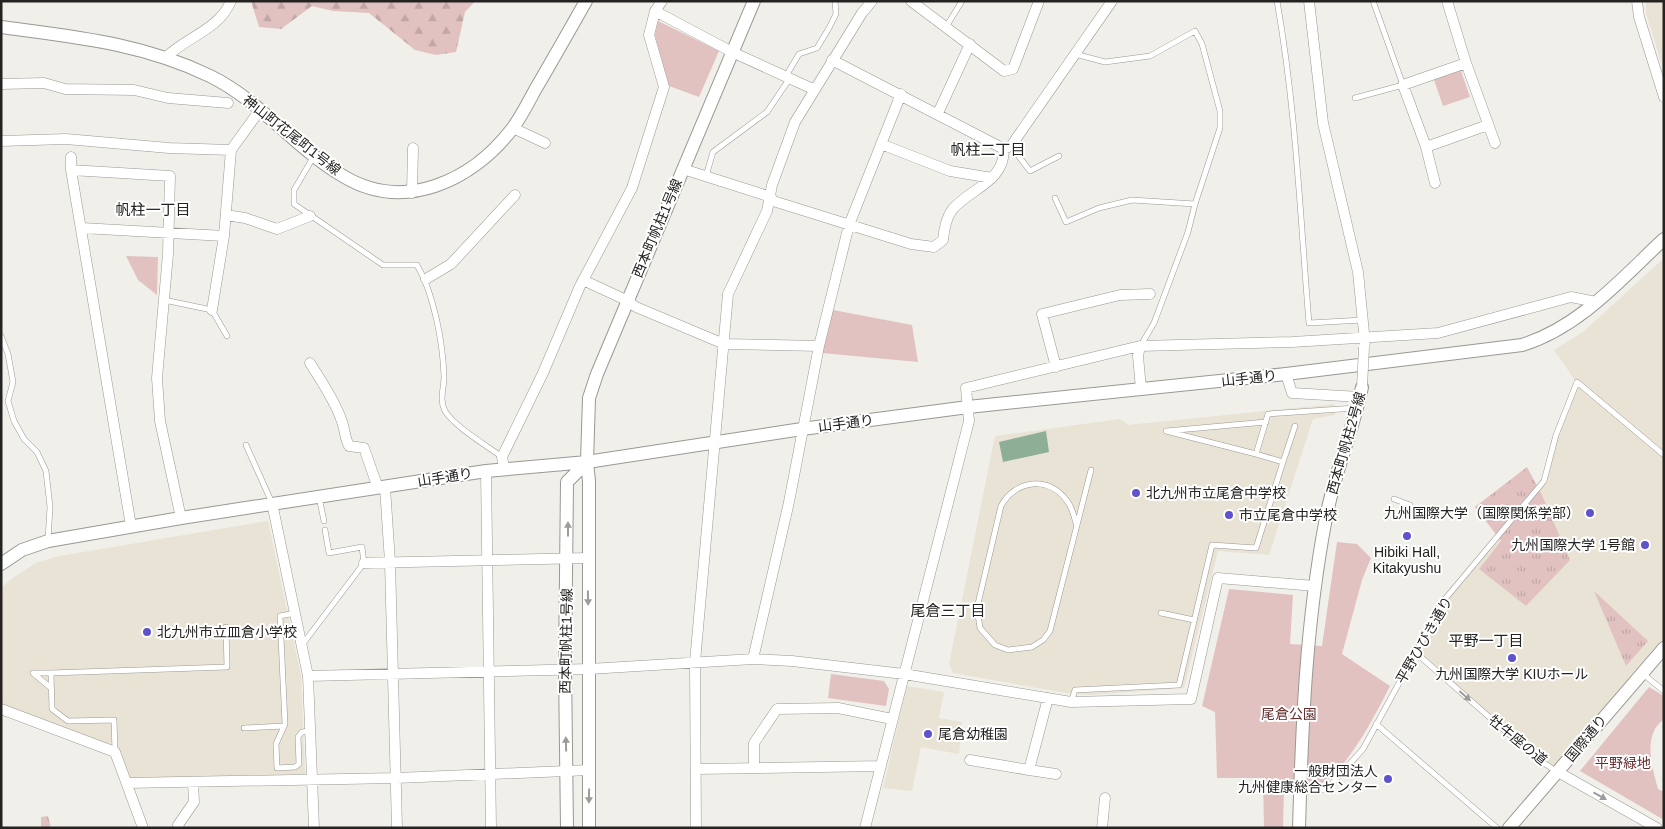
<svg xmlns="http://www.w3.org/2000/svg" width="1665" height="829" font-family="Arial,'Noto Sans JP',sans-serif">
	<defs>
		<pattern id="grass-tufts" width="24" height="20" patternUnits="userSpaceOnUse" patternTransform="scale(1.25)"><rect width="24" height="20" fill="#e1c2c1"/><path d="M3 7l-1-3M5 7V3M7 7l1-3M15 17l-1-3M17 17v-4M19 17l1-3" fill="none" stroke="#c1a6a6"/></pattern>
		<pattern id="forest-firs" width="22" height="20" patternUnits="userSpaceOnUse" patternTransform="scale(1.25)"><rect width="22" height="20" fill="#e1c2c1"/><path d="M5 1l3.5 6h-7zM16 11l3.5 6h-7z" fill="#c1a6a6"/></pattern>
	</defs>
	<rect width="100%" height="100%" fill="#f1efe9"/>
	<path fill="#e9e3d6" d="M1646 1H1664V72L1646 13Z
		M1664 258V648L1558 772 1536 758 1415 652 1445 599 1544 481 1550 458 1577 383 1554 350 1583 332Z
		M1334 404 1335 415 1313 419 1269 555 1218 551 1184 688 1090 695 1066 693 953 673 949 664 995 436 1120 419 1128 425Z
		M268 521 301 676 305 774 130 779 118 748 1 704V588L14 577 36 563 59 556Z
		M907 686 944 692 939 718 962 722 959 754 921 747 912 791 883 788Z"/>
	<path fill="url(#grass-tufts)" d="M1527 467 1542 495 1570 560 1526 606 1479 569 1501 541 1475 507Z
		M1594 591 1648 641 1626 666Z
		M48 816 51 828H41V817Z"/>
	<path fill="url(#forest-firs)" d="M251 1H475L465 12 456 52 436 55 415 50 369 13 333 11 312 6 281 29 259 27Z"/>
	<path fill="#e1c2c1" d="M658 21 719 51 699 97 669 86 655 35Z
		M1460 68 1470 97 1443 106 1433 77Z
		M126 256 158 257 157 295 138 280Z
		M833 310 912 325 918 362 822 353Z
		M1337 542 1357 544 1371 558 1362 580 1342 654 1390 686C1378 710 1342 781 1315 786 1305 787 1293 786 1284 786L1283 828H1264L1263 778H1217L1215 712 1202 706 1229 589 1293 595 1290 644 1322 646Z
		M831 674 884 681 889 689 886 706 828 698Z
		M1649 687 1664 696V719C1642 735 1652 767 1658 789L1664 792V820L1580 771Z"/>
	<path fill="#8eaf96" d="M1046 431 1049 452 1003 462 999 442Z"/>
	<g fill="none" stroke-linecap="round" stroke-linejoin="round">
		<g stroke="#9a9893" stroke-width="6">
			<path id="service" d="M1277 1C1296 108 1300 215 1309 323L1363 320
				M946 27 962 1
				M1075 54 1105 62 1150 56 1195 31 1202 44 1220 111V128L1195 204 1188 232 1154 323 1141 345
				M786 76 799 54 817 48 829 28 836 14 835 1
				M1355 98 1403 85 1373 1
				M1011 146 1030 171 1059 156
				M314 156 294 190V204L383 265H417C434 294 443 343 444 377 444 388 439 400 445 411 455 427 486 445 502 457
				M706 176 713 152 767 112 790 78
				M1055 198 1066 222 1099 208 1132 200 1195 204
				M164 300 212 310 227 336
				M1 336 8 354 13 382 8 401 14 421 24 439 37 452 46 471 50 507 48 540
				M1295 426 1283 462 1256 454 1268 414 1356 408
				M246 445 272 503
				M1256 454 1166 431 1266 422
				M319 497 324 521
				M1394 499 1410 505
				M1077 526C1074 518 1073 508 1067 501 1049 475 1015 480 1001 506L977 608 980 628 995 645 1008 650 1032 647 1043 640 1050 631 1091 470
				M295 613 280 616 285 724 276 744 277 768 295 767 299 764 298 737 302 732 310 731
				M1161 613 1194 620
				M302 645 364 563 362 547 329 553 325 530
				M1415 652 1536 758 1556 771
				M51 673 227 667 226 627
				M1643 674 1664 691
				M51 688 33 673H51L52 709 68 721 114 720 115 751
				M1071 702 1075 690 1179 685 1212 545 1256 548 1283 462
				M1376 724 1497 828
				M244 728 284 726
				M1301 792H1315L1328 788 1363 749 1445 599 1544 481 1556 435 1577 382 1664 455"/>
		</g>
		<g stroke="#9a9893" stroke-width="11">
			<path id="minor" d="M911 1 1004 71 1013 69 1039 1
				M1309 1 1323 123 1358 272 1365 343
				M1447 1 1466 63 1495 143
				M1637 1 1639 17 1664 97
				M655 11 732 52 813 89
				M165 58C186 37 219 30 231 1
				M832 60 1004 149 1011 146 1112 1
				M1 84 44 83 65 89 134 90 168 98 228 103
				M938 113 970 44
				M513 128 545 143
				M1 141 66 139 169 148 231 150 260 110
				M881 144 950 171 992 178
				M1426 147 1488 125
				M71 157V170L131 526
				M683 169 771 197
				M71 170 170 176 168 254 157 378 160 421 181 518
				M1435 183 1426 147 1403 85 1466 63
				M412 193 413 148
				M770 200 911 244 934 247 943 240C944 230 946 218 952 210 970 188 1004 183 1004 149
				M226 215 245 218 277 229 310 216
				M82 228 224 236
				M426 279 451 264 515 195
				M583 280 626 300 636 307 724 344 819 346
				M212 310 224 236 231 150
				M1140 346 1138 356 1141 389
				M310 363C321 381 334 399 341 419 345 428 344 436 349 446L364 448 378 488
				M1056 367 1042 314 1120 295 1150 294
				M1286 374 1292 393 1360 397
				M504 468 502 457 543 373 580 286 632 188 664 87 649 35 655 11 662 1
				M486 471 491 828
				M385 487 390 562 397 828
				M272 503 308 676 314 828
				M364 563 588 558
				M753 659 789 502 819 346 849 225 901 94
				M308 676 589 669 753 659 792 661 904 674 1071 702 1191 699 1218 578 1315 586
				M1 709 115 752 143 828
				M970 760 1029 770 1048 698
				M754 768V743L777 709 838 708 892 719
				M696 769 881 766
				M1029 770 1056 774
				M1558 772 1657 828
				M127 783 396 778 590 770
				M179 828 178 825 194 802 193 782
				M696 828 695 662 728 294 767 211 772 185 795 122 862 13 872 1
				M865 828 969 421 966 388 1140 346 1292 342 1438 333 1571 297 1596 302
				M1102 828 1105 798"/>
		</g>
		<g stroke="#9a9893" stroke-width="14">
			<path id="tertiary" d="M1 27C75 37 142 43 210 76 261 101 295 148 343 176 404 213 472 181 512 129 521 117 528 103 535 90 552 61 569 31 586 1
				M1 564 22 550 48 541 181 518 486 471 587 462 802 429 968 407 1286 374 1522 345C1580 327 1621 279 1664 239
				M567 828 565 668 567 482 587 462
				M589 828V481L587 462 589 398 597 374 754 1
				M1299 828C1302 723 1306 622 1326 518 1334 474 1353 431 1362 387
				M1509 828 1664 648"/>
		</g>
		<use href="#service" stroke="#fff" stroke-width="5"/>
		<use href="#minor" stroke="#fff" stroke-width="10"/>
		<use href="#tertiary" stroke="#fff" stroke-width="12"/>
		<g stroke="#9a9893" stroke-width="11" stroke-linecap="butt">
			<path id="minor-bridge" d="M1362 387 1364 347"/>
		</g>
		<use href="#minor-bridge" stroke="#fff" stroke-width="10"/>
	</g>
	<defs><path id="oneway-solid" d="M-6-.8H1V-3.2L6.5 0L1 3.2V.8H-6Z" transform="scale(1.25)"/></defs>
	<g fill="#9c9c9b">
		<use href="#oneway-solid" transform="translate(568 529) rotate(-90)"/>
		<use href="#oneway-solid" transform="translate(588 598) rotate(89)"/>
		<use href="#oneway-solid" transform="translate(1465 696) rotate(41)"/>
		<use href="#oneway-solid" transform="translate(566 744) rotate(-91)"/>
		<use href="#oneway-solid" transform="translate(589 796) rotate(91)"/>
		<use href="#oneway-solid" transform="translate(1600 796) rotate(29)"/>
	</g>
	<g fill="#5f53cb" stroke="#fff" stroke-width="2">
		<circle cx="1136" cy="493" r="5"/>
		<circle cx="1590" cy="513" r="5"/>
		<circle cx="1229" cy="515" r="5"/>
		<circle cx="1407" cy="536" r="5"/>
		<circle cx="1645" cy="545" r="5"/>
		<circle cx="147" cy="632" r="5"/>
		<circle cx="1512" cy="658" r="5"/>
		<circle cx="928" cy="734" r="5"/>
		<circle cx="1388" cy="779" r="5"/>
	</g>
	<g text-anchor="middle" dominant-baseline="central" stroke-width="4" stroke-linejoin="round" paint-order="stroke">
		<g font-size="14" fill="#242321" stroke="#fff">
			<text transform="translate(292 135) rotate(38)">神山町花尾町1号線</text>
			<text transform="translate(657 228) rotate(-67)">西本町帆柱1号線</text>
			<text transform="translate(1249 378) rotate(-6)">山手通り</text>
			<text transform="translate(846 423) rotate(-7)">山手通り</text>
			<text transform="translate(1346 443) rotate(-74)">西本町帆柱2号線</text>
			<text transform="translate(445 477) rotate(-9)">山手通り</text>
			<text transform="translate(1424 640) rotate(-60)">平野ひびき通り</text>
			<text transform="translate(566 641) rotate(-89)">西本町帆柱1号線</text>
			<text transform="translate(1586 738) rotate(-50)">国際通り</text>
			<text transform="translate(1518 740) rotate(39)">牡牛座の道</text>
		</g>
		<g font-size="14" fill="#242321" stroke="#fff" text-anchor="start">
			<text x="1146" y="493">北九州市立尾倉中学校</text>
			<text x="1580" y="513" text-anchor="end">九州国際大学（国際関係学部）</text>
			<text x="1239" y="515">市立尾倉中学校</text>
			<text x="1635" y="545" text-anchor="end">九州国際大学 1号館</text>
			<text x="1407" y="552" text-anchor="middle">Hibiki Hall,<tspan x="1407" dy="16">Kitakyushu</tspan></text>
			<text x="157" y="632">北九州市立皿倉小学校</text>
			<text x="1512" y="674" text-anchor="middle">九州国際大学 KIUホール</text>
			<text x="938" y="734">尾倉幼稚園</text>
			<text x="1378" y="771" text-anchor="end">一般財団法人<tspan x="1378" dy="16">九州健康総合センター</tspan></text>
		</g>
		<g font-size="14" fill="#662e2f" stroke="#fff">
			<text x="1289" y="714">尾倉公園</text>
			<text x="1623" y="763">平野緑地</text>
		</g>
		<g font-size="15" fill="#242321" stroke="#fff">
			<text x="988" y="149">帆柱二丁目</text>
			<text x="153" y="209">帆柱一丁目</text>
			<text x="948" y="610">尾倉三丁目</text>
			<text x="1486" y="640">平野一丁目</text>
		</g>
	</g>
	<rect width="1665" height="829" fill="none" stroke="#242321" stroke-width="5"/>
</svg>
